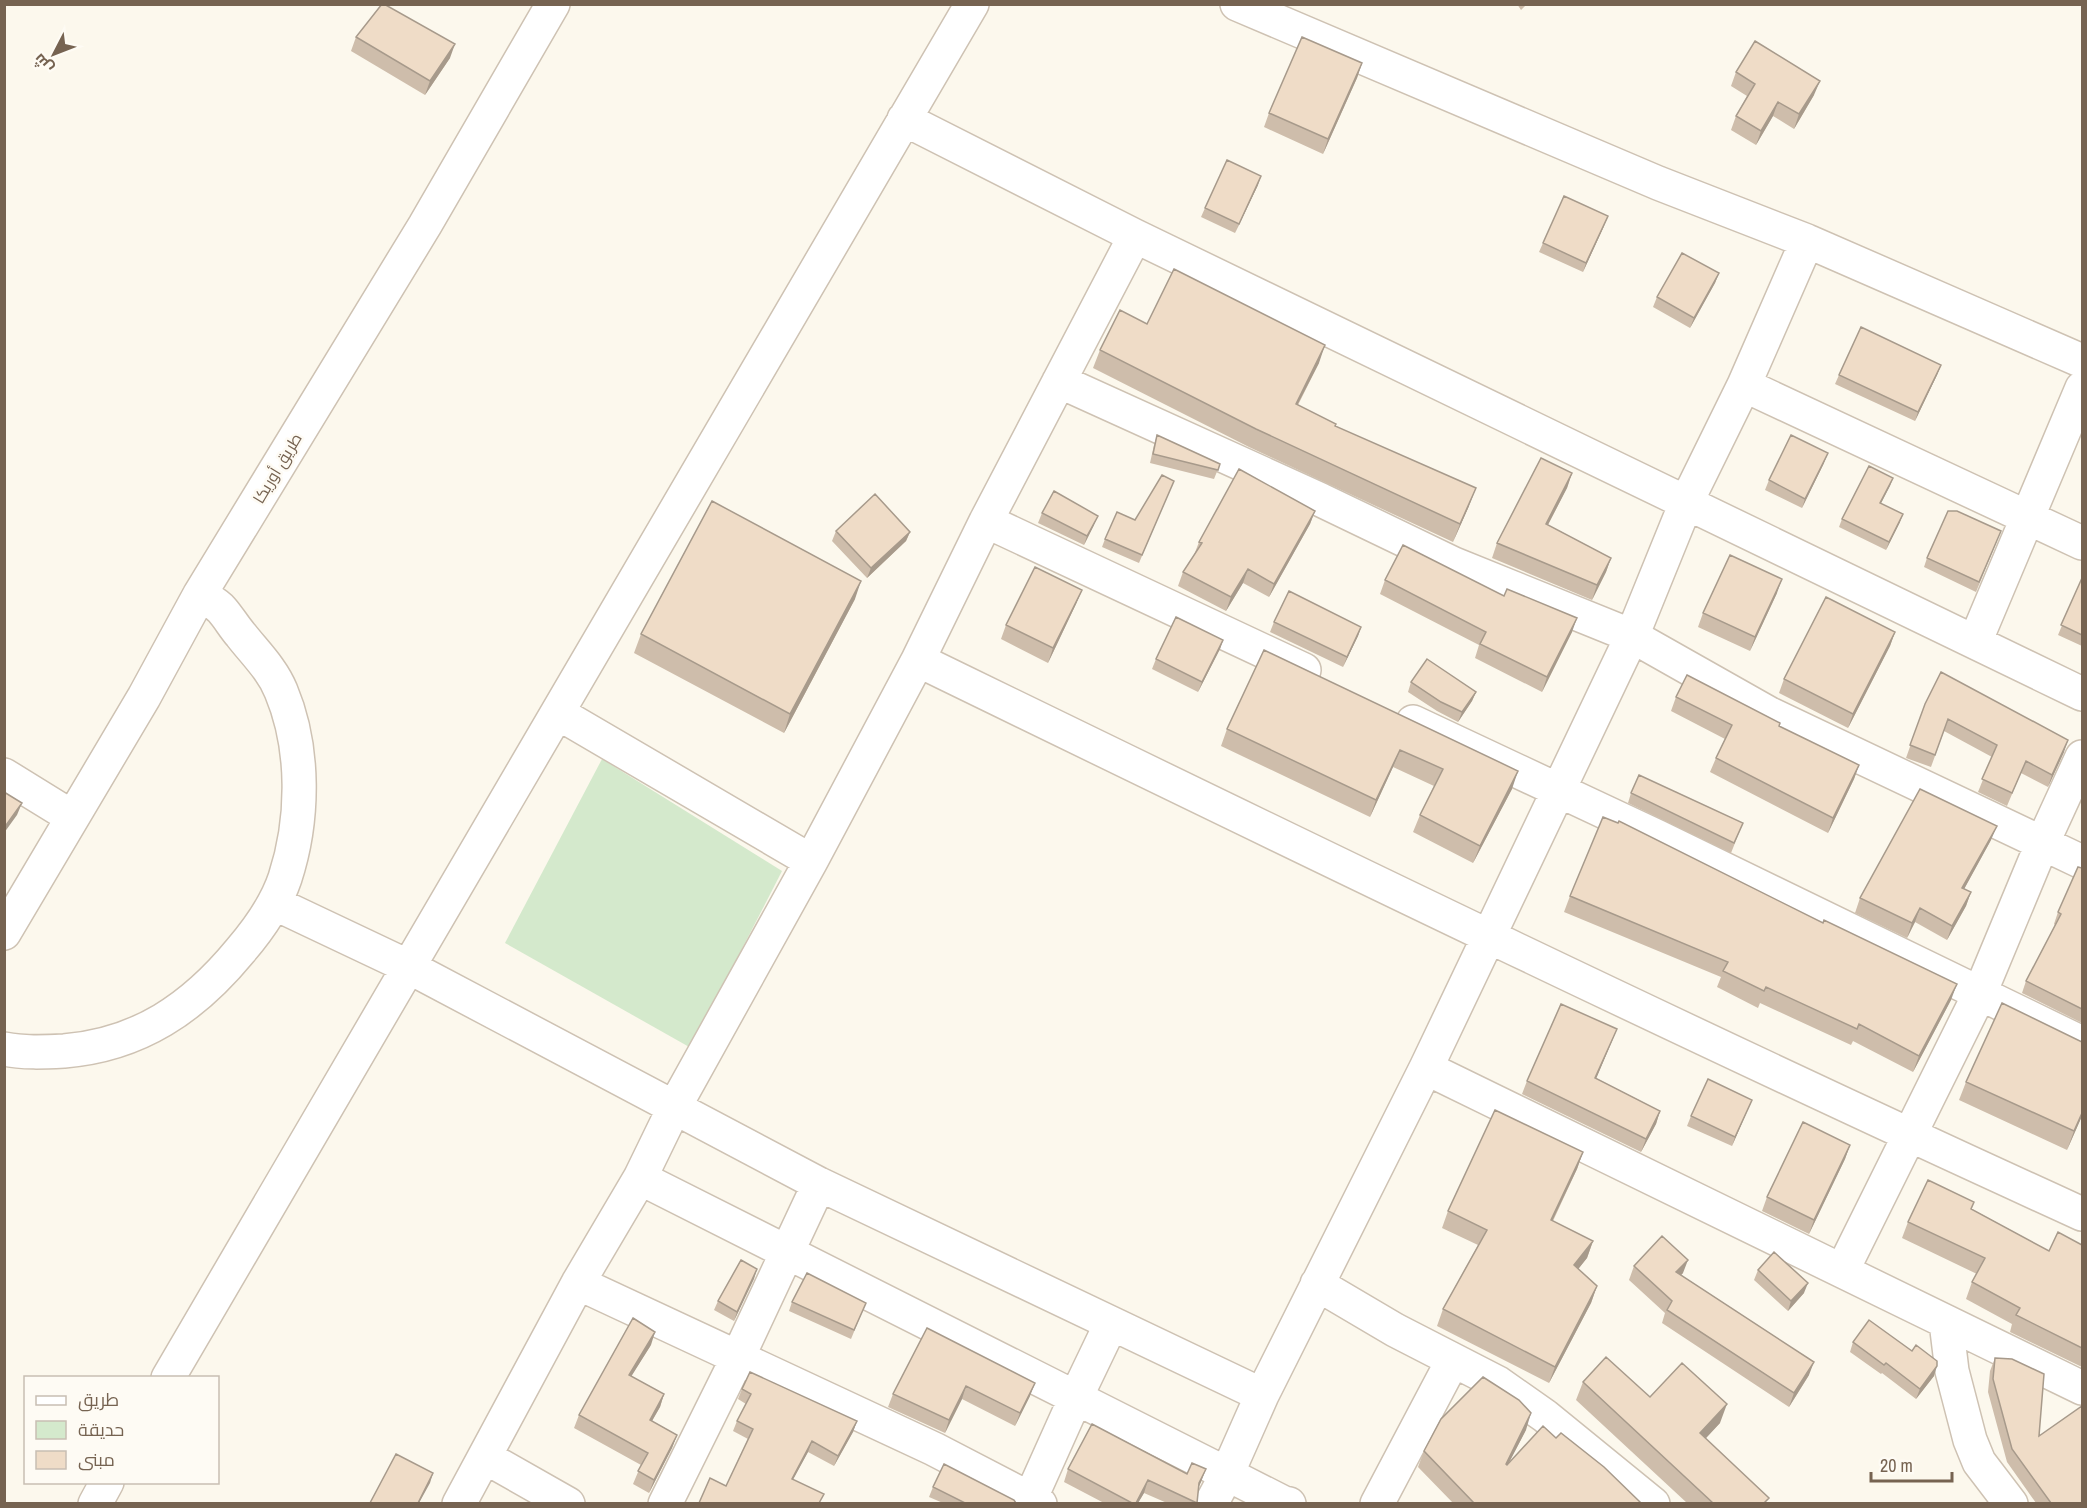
<svg xmlns="http://www.w3.org/2000/svg" width="2087" height="1508" font-family="'Archivo Narrow',Cairo,sans-serif">
	<rect width="100%" height="100%" fill="#fcf8ed"/>
	<path fill="#d4e9cc" d="M602 759 782 871 691 1048 505 943Z"/>
	<g fill="none" stroke-linecap="round" stroke-linejoin="round">
		<g stroke="#cec2b3" stroke-width="36">
			<path id="minor" d="M1237 4 1658 183 1807 241 2082 361
				M904 119 1135 236 2082 694
				M1059 381 1321 500 1454 564 1632 636 1770 714 2082 862
				M1744 385 2082 543
				M986 521 1304 670
				M1975 642 2082 388
				M918 660C1304 848 1691 1036 2082 1214
				M558 713 811 861
				M1413 722 1656 836 2082 1043
				M4 775 72 817
				M274 903 407 966 819 1184 1262 1395
				M4 933 144 697 200 594 425 225 553 4
				M4 1049C23 1053 44 1052 64 1051 139 1045 193 1008 240 951 258 930 276 905 285 878 304 820 305 748 281 691 272 669 255 653 241 635 234 627 229 618 222 610 216 603 207 599 200 594
				M1426 1068 2082 1388
				M640 1178 1227 1474 1284 1503 1289 1504
				M1842 1271 1980 993 2042 844 2082 757
				M578 1283 934 1449 1040 1504
				M1317 1284 1395 1330 1498 1383 1545 1416 1653 1504
				M1946 1322 1952 1371 1970 1440 1979 1462 2011 1504
				M168 1378 972 4
				M485 1457 568 1504
				M95 1504 107 1482
				M459 1504 578 1283 640 1178 675 1106 811 861 918 660 986 521 1135 236
				M665 1504 738 1357 819 1184
				M1028 1504 1076 1397 1111 1324
				M1211 1504 1227 1474 1262 1395 1426 1068 1632 636 1686 503 1744 385 1807 241
				M1377 1504 1453 1360"/>
		</g>
		<use href="#minor" stroke="#fff" stroke-width="33"/>
	</g>
	<path fill="#cebdab" d="M1517 4H1527L1521 10Z
		M356 37 450 58 425 95 351 51Z
		M1362 63 1357 78 1323 154 1264 127 1269 113Z
		M1736 72 1814 95 1794 129 1773 116 1756 145 1731 130 1736 116 1747 96 1731 86Z
		M1258 185 1235 233 1201 217 1205 208Z
		M1604 226 1583 272 1539 252 1543 243Z
		M1719 273 1715 283 1690 328 1653 307 1657 297Z
		M1147 324 1319 363 1298 405 1336 426 1469 506 1453 542 1249 447 1093 368 1100 350Z
		M1941 365 1937 375 1915 421 1835 384 1839 375Z
		M1157 435 1220 464 1214 479 1150 463 1154 445Z
		M1824 463 1802 508 1765 490 1769 480Z
		M1572 473 1567 488 1548 525 1611 558 1606 572 1592 600 1492 558 1497 543Z
		M1893 478 1881 503 1900 522 1886 550 1839 527 1842 519Z
		M1174 481 1139 563 1102 547 1105 539 1135 520Z
		M1315 511 1310 524 1269 597 1243 583 1226 611 1178 586 1183 572 1194 555 1199 542Z
		M1042 513 1094 525 1084 545 1038 523Z
		M836 531 910 532 906 541 867 578 832 541Z
		M1997 541 1976 592 1924 567 1927 558Z
		M2082 578V646L2058 635Z
		M1385 580 1572 632 1542 692 1475 658 1479 645 1380 594Z
		M1082 590 1076 604 1048 663 1001 639 1006 625Z
		M1777 593 1750 651 1698 627 1703 613Z
		M855 599 784 733 634 653 641 634Z
		M1274 622 1361 627 1358 636 1343 667 1270 632Z
		M1895 632 1890 646 1848 728 1779 693 1784 679Z
		M1223 640 1220 649 1198 692 1152 669 1156 659Z
		M1264 650 1512 789 1473 863 1413 832 1420 815 1434 786 1393 767 1370 817 1221 746 1227 729Z
		M1411 682 1476 692 1472 701 1458 722 1437 711 1408 692Z
		M1676 697 1779 726 1859 765 1854 779 1828 833 1710 772 1716 758 1725 739 1671 711Z
		M1925 704 2064 752 2048 787 2021 773 2007 806 1978 792 1992 757 1944 731 1931 767 1906 758Z
		M1631 793 1743 823 1731 853 1628 803Z
		M1991 840 1964 889 1971 892 1966 906 1947 940 1915 922 1907 938 1855 913 1860 898Z
		M2082 868V1023L2022 993 2026 981 2055 925 2054 924 2058 912Z
		M1570 896 1951 1000 1913 1072 1853 1041 1851 1045 1760 1003 1758 1008 1717 987 1721 977 1564 912Z
		M1617 1029 1596 1078 1660 1111 1656 1124 1641 1152 1522 1094 1527 1081Z
		M1966 1082 2082 1116 2067 1150 1959 1100Z
		M1752 1100 1732 1146 1687 1126 1691 1116Z
		M1850 1145 1845 1159 1809 1234 1762 1211 1767 1197Z
		M1583 1152 1577 1169 1553 1221 1593 1241 1587 1258 1578 1269 1597 1286 1591 1303 1549 1383 1437 1326 1443 1309 1478 1245 1442 1228 1448 1211Z
		M1972 1209 2049 1251 2082 1245V1367L2010 1332 2012 1324 1966 1299 1972 1282 1977 1274 1902 1238 1908 1222Z
		M1634 1266 1683 1273 1681 1275 1809 1375 1789 1407 1662 1323 1665 1313 1629 1280Z
		M757 1269 734 1321 714 1310 718 1301Z
		M1758 1270 1804 1293 1788 1311 1754 1280Z
		M792 1302 866 1303 851 1339 789 1311Z
		M927 1328 1030 1396 1015 1426 962 1399 945 1433 888 1407 893 1394Z
		M1853 1342 1934 1376 1916 1399 1882 1373 1881 1374 1850 1352Z
		M651 1345 631 1376 664 1394 660 1407 652 1421 677 1435 672 1448 649 1493 633 1484 641 1465 574 1428 579 1415Z
		M1995 1358 2039 1436 2082 1503H2036L2007 1462 1988 1392 1990 1371Z
		M1583 1382 1650 1397 1720 1423 1705 1439 1767 1503H1687L1576 1400Z
		M742 1389 857 1421 853 1432 834 1466 808 1452 793 1479 726 1486 748 1439 733 1431 737 1421 746 1404 738 1399Z
		M1526 1430 1508 1464 1556 1438 1641 1503H1453L1418 1467 1424 1451Z
		M1068 1469 1201 1482 1198 1488 1196 1503H1167L1144 1493 1138 1503H1104L1064 1482Z
		M933 1487 1016 1503H943L929 1497Z"/>
	<path fill="#a79a8b" d="M455 44 450 58 425 95 430 81Z
		M1362 63 1357 78 1323 154 1328 139Z
		M1820 81 1814 95 1794 129 1799 114Z
		M1778 102 1773 116 1756 145 1761 131Z
		M1261 176 1258 185 1235 233 1239 224Z
		M1608 216 1604 226 1583 272 1586 263Z
		M1719 273 1715 283 1690 328 1694 318Z
		M1325 345 1319 363 1289 421 1296 404Z
		M1941 365 1937 375 1915 421 1918 412Z
		M1828 453 1824 463 1802 508 1805 499Z
		M1572 473 1567 488 1541 538 1546 524Z
		M1893 478 1890 486 1877 511 1880 503Z
		M1476 488 1469 506 1453 542 1460 524Z
		M1315 511 1310 524 1269 597 1274 584Z
		M1903 514 1900 522 1886 550 1889 542Z
		M1098 516 1094 525 1084 545 1087 536Z
		M910 532 906 541 867 578 871 568Z
		M1611 558 1606 572 1592 600 1597 585Z
		M1248 569 1243 583 1226 611 1231 597Z
		M1782 579 1777 593 1750 651 1755 637Z
		M861 581 855 599 784 733 790 714Z
		M1082 590 1076 604 1048 663 1053 648Z
		M1577 618 1572 632 1542 692 1547 677Z
		M1361 627 1358 636 1343 667 1347 657Z
		M1895 632 1890 646 1848 728 1853 714Z
		M1223 640 1220 649 1198 692 1202 682Z
		M1476 692 1472 701 1458 722 1462 712Z
		M2068 740 2064 752 2048 787 2052 775Z
		M1400 750 1393 767 1370 817 1376 800Z
		M1859 765 1854 779 1828 833 1833 818Z
		M1518 771 1512 789 1473 863 1480 846Z
		M22 803 17 815 4 833V828Z
		M1997 826 1991 840 1957 902 1962 888Z
		M1971 892 1966 906 1947 940 1952 926Z
		M1920 908 1915 922 1907 938 1912 923Z
		M1957 984 1951 1000 1913 1072 1919 1056Z
		M1617 1029 1612 1041 1591 1091 1595 1078Z
		M1752 1100 1748 1109 1732 1146 1735 1137Z
		M1660 1111 1656 1124 1641 1152 1646 1139Z
		M2082 1113V1116L2067 1150 2074 1131Z
		M1850 1145 1845 1159 1809 1234 1814 1220Z
		M1583 1152 1577 1169 1545 1236 1551 1220Z
		M1593 1241 1587 1258 1568 1282 1574 1265Z
		M1688 1260 1683 1273 1671 1285 1676 1272Z
		M757 1269 754 1279 734 1321 737 1312Z
		M1808 1283 1804 1293 1788 1311 1791 1301Z
		M1597 1286 1591 1303 1549 1383 1555 1367Z
		M655 1332 651 1345 624 1388 629 1375Z
		M1814 1362 1809 1375 1789 1407 1794 1393Z
		M1937 1366 1934 1376 1916 1399 1920 1389Z
		M1035 1383 1030 1396 1015 1426 1020 1413Z
		M966 1386 962 1399 945 1433 949 1420Z
		M664 1394 660 1407 645 1433 650 1420Z
		M1727 1404 1720 1423 1693 1452 1700 1433Z
		M1531 1413 1526 1430 1500 1480 1506 1464Z
		M857 1421 853 1432 834 1466 838 1456Z
		M677 1435 672 1448 649 1493 654 1480Z
		M812 1441 808 1452 788 1489 792 1479Z
		M1206 1469 1201 1482 1194 1496 1199 1483Z
		M433 1473 430 1483 419 1503H418Z
		M1148 1480 1144 1493 1138 1503H1136Z"/>
	<path fill="#efdcc7" stroke="#a79a8b" stroke-width="1.5" d="M382 4H384L455 44 430 81 356 37Z
		M1302 37 1362 63 1328 139 1269 113Z
		M1755 41 1820 81 1799 114 1778 102 1761 131 1736 116 1755 84 1736 72Z
		M1227 160 1261 176 1239 224 1205 208Z
		M1564 196 1608 216 1586 263 1543 243Z
		M1682 253 1719 273 1694 318 1657 297Z
		M1174 269 1325 345 1296 404 1336 424 1335 426 1476 488 1460 524 1256 429 1100 350 1120 310 1147 324Z
		M1861 327 1941 365 1918 412 1839 375Z
		M1157 435 1220 464 1218 470 1153 454Z
		M1791 435 1828 453 1805 499 1769 480Z
		M1541 458 1572 473 1546 524 1611 558 1597 585 1497 543Z
		M1869 466 1893 478 1880 503 1903 514 1889 542 1842 519Z
		M1239 469 1315 511 1274 584 1248 569 1231 597 1183 572 1202 543 1199 542Z
		M1162 475 1174 481 1142 555 1105 539 1117 512 1135 520Z
		M1054 491 1098 516 1087 536 1042 513Z
		M875 494 910 532 871 568 836 531Z
		M712 501 861 581 790 714 641 634Z
		M1948 511H1957L2001 531 1979 582 1927 558Z
		M1403 545 1504 596 1507 589 1577 618 1547 677 1480 644 1486 632 1385 580Z
		M1730 555 1782 579 1755 637 1703 613Z
		M1035 567 1082 590 1053 648 1006 625Z
		M2082 578V635L2061 625Z
		M1289 591 1361 627 1347 657 1274 622Z
		M1826 597 1895 632 1853 714 1784 679Z
		M1176 617 1223 640 1202 682 1156 659Z
		M1264 650 1518 771 1480 846 1420 815 1443 769 1400 750 1376 800 1227 729Z
		M1427 659 1476 692 1462 712 1441 702 1411 682Z
		M1941 672 2068 740 2052 775 2026 761 2012 793 1982 779 1997 745 1948 719 1935 755 1910 745 1925 704Z
		M1687 675 1780 723 1779 726 1859 765 1833 818 1716 758 1732 725 1676 697Z
		M1639 775 1743 823 1734 843 1631 793Z
		M1920 789 1997 826 1962 888 1971 892 1952 926 1920 908 1912 923 1860 898Z
		M4 792 22 803 4 828Z
		M1603 817 1618 823 1619 821 1823 923 1824 920 1957 984 1919 1056 1859 1024 1857 1029 1766 987 1764 991 1723 971 1728 962 1570 896Z
		M2078 867 2082 868V1009L2026 981 2061 914 2058 912Z
		M2002 1003 2082 1042V1113L2074 1131 1966 1082Z
		M1561 1004 1617 1029 1595 1078 1660 1111 1646 1139 1527 1081Z
		M1708 1079 1752 1100 1735 1137 1691 1116Z
		M1495 1110 1583 1152 1551 1220 1593 1241 1574 1265 1597 1286 1555 1367 1443 1309 1487 1230 1448 1211Z
		M1803 1122 1850 1145 1814 1220 1767 1197Z
		M1928 1180 1974 1202 1971 1209 2049 1251 2058 1232 2082 1245V1348L2016 1315 2020 1308 1972 1282 1985 1258 1908 1222Z
		M1662 1236 1688 1260 1676 1272 1814 1362 1794 1393 1667 1310 1672 1301 1634 1266Z
		M1774 1252 1808 1283 1791 1301 1758 1270Z
		M741 1260 757 1269 737 1312 718 1301Z
		M807 1273 866 1303 854 1330 792 1302Z
		M633 1318 655 1332 629 1375 664 1394 650 1420 677 1435 654 1480 638 1471 648 1453 579 1415Z
		M1869 1320 1912 1351 1916 1345 1937 1361V1366L1920 1389 1886 1363 1884 1365 1853 1342Z
		M927 1328 1035 1383 1020 1413 966 1386 949 1420 893 1394Z
		M1606 1357 1650 1397 1682 1363 1727 1404 1700 1433 1769 1498 1764 1503H1713L1583 1382Z
		M1995 1358 2012 1359 2044 1374 2039 1436 2082 1406V1503H2051L2012 1449 1993 1379Z
		M750 1372 857 1421 838 1456 812 1441 792 1479 824 1494 819 1503H699L710 1478 726 1486 753 1429 737 1421 751 1394 742 1389Z
		M1483 1377 1519 1400 1531 1413 1506 1464 1507 1465 1543 1426 1556 1438 1561 1433 1604 1467 1641 1503H1474L1424 1451 1441 1419Z
		M1092 1424 1187 1474 1192 1463 1206 1469 1199 1483 1197 1503 1148 1480 1136 1503H1132L1068 1469Z
		M396 1454 433 1473 418 1503H370Z
		M944 1464 1014 1500 1016 1503H965L933 1487Z"/>
	<g text-anchor="middle" dominant-baseline="central" stroke-width="5" stroke-linejoin="round" paint-order="stroke">
		<g font-size="16" fill="#766351" stroke="#fefbf4">
			<text transform="translate(277 468) rotate(-59)">طريق أوريكا</text>
		</g>
	</g>
	<rect width="2087" height="1508" fill="none" stroke="#766351" stroke-width="12"/>
	<rect x="24" y="1376" width="195" height="108" fill="#fefbf4" stroke="#c8beb3" stroke-width="1.5"/>
	<rect x="36" y="1396" width="30" height="9" fill="#ffffff" stroke="#c8beb3" stroke-width="1.5"/>
	<text x="78" y="1406" font-size="18" fill="#766351">طريق</text>
	<rect x="36" y="1421" width="30" height="18" fill="#d4e9cc" stroke="#c8beb3" stroke-width="1.5"/>
	<text x="78" y="1436" font-size="18" fill="#766351">حديقة</text>
	<rect x="36" y="1451" width="30" height="18" fill="#efdcc7" stroke="#c8beb3" stroke-width="1.5"/>
	<text x="78" y="1466" font-size="18" fill="#766351">مبنى</text>
	<g transform="translate(54 54) rotate(228)" stroke="#fefbf4" stroke-width="4.5" paint-order="stroke">
	<path d="M0-4.5L10 22L0 15L-10 22Z" fill="#766351"/>
	<text y="-9" font-size="16" font-weight="bold" text-anchor="middle" fill="#766351">ش</text>
	</g>
	<path d="M1871 1472v9h81v-9" fill="none" stroke="#766351" stroke-width="3"/>
	<text x="1880" y="1472" font-size="18" fill="#766351" stroke="#fefbf4" stroke-width="4.5" paint-order="stroke">20 m</text>
</svg>
